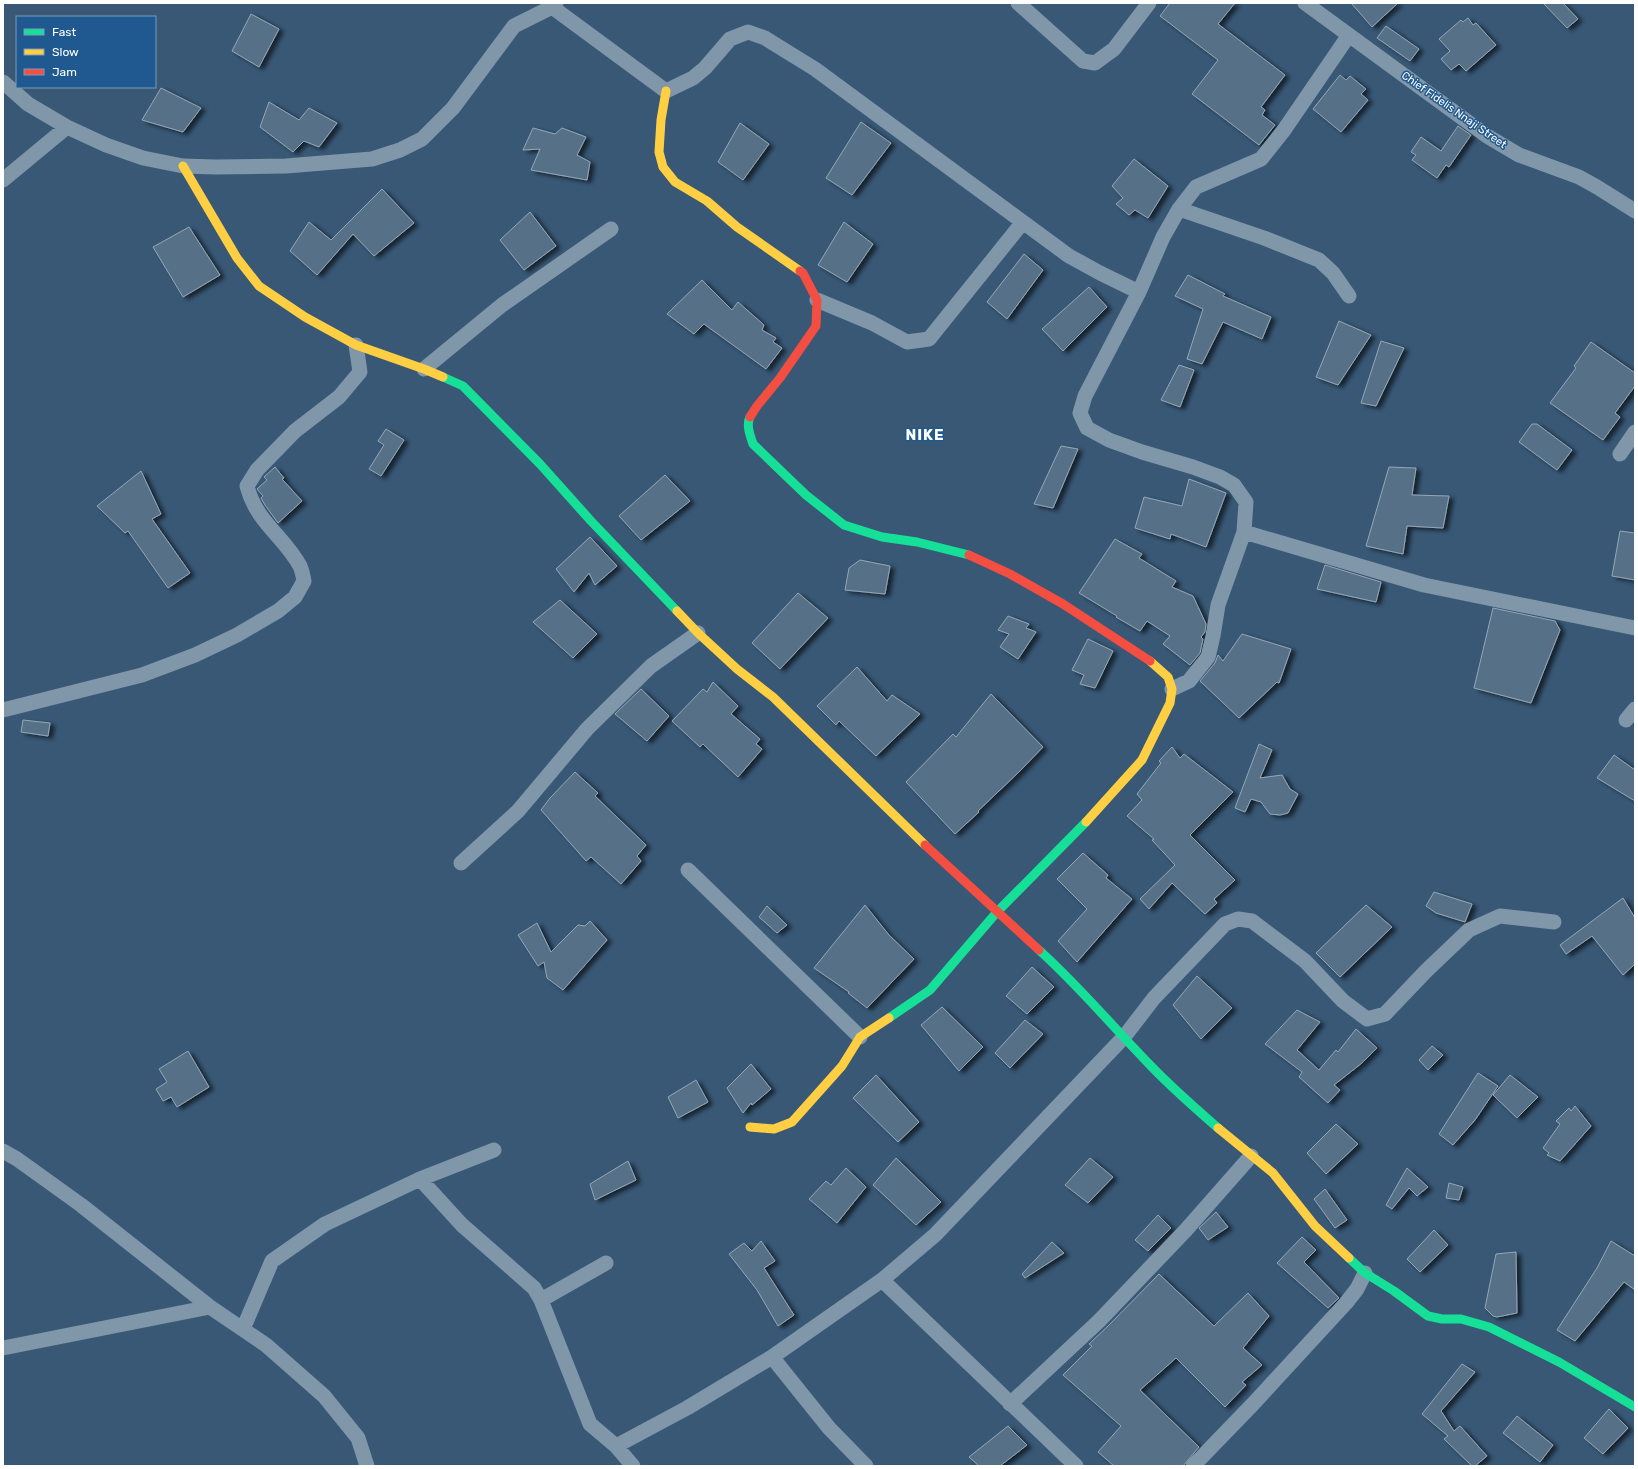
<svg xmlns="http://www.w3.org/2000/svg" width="1638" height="1469" font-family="Rubik,sans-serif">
	<defs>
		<filter id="shadow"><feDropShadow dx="4.5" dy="2.5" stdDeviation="2" flood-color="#0009"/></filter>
	</defs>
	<rect width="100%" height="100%" fill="#385876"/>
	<path fill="#567087" stroke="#94a7b7" filter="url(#shadow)" d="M1170 3H1235L1218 24 1285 75 1261 107 1265 110 1262 115 1275 125 1259 145 1192 94 1218 60 1160 16Z
		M1351 3H1398L1372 27Z
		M1543 3H1563L1578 19 1567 28Z
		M251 14 279 29 259 67 232 51Z
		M1468 18 1473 25 1476 23 1496 45 1466 71 1459 64 1451 70 1441 59 1450 51 1439 39 1461 20 1463 22Z
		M1386 26 1419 49 1410 61 1377 38Z
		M1340 75 1346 80 1350 76 1366 89 1361 94 1368 100 1341 132 1313 109Z
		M161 88 201 108 183 132 142 120Z
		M269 102 299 120 309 108 337 123 319 147 304 141 293 152 260 127Z
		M861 122 891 143 852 195 826 178Z
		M740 123 769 144 743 180 718 162Z
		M1458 126 1471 135 1449 167 1446 165 1437 178 1412 160 1416 155 1411 152 1421 137 1441 151Z
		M533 128 555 134 562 128 586 137 577 155 590 162 587 180 531 170 540 149 523 150Z
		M1134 159 1168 186 1148 218 1135 210 1129 215 1116 204 1123 198 1112 186Z
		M382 189 414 223 374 256 353 234 317 275 290 251 309 222 331 240Z
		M530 212 556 246 524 270 500 240Z
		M844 222 873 244 847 282 818 265Z
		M189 227 220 275 183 297 153 247Z
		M1024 254 1043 270 1007 319 987 302Z
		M1188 275 1225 294 1223 296 1271 317 1262 339 1223 322 1202 364 1187 359 1203 309 1175 296Z
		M702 280 732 310 738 302 764 325 762 330 776 338 773 342 782 348 766 369 704 324 694 334 667 314Z
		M1089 287 1107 307 1063 351 1042 329Z
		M1339 321 1371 335 1338 385 1316 377Z
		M1381 341 1404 348 1376 406 1361 403Z
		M1591 342 1635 373V386L1615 413 1620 417 1603 440 1550 403 1576 368 1574 366Z
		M1179 365 1194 370 1180 407 1161 400Z
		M1532 424H1537L1572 450 1557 470 1519 442Z
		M386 429 404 440 381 476 369 469 384 445 378 441Z
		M1061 446 1078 449 1053 508 1034 504Z
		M275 467 284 478 282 479 302 501 278 523 265 505 261 498 263 496 257 489 267 480 264 477Z
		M1389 467 1416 468 1412 495 1449 496 1443 528 1407 526 1403 554 1366 546Z
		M141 471 161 514 152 519 190 573 168 588 128 531 125 533 97 506Z
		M665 475 690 501 641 540 619 516Z
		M1189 479 1226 493 1206 547 1171 534 1170 539 1135 528 1144 497 1182 506Z
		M1620 531 1635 533V580L1612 576Z
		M590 537 617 566 595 585 589 573 574 592 556 569Z
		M1115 539 1142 554 1139 558 1176 581 1172 587 1193 596 1206 624 1205 632 1201 637 1203 639 1200 653 1190 665 1163 644 1170 636 1147 621 1140 631 1116 617 1117 616 1079 593Z
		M860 560 890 566 885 594 845 590 849 568Z
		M1325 565 1381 582 1376 602 1317 589Z
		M798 593 828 618 780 669 752 643Z
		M560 600 597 634 573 658 533 622Z
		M1493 608 1555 621 1560 630 1531 703 1474 688Z
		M1008 616 1029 624 1026 628 1036 632 1018 659 1000 647 1009 634 998 630Z
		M1242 634 1291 649 1279 683 1277 682 1239 718 1200 681 1215 663 1218 655 1223 661Z
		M1088 639 1113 651 1095 688 1080 684 1084 675 1072 670Z
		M857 667 887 701 892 695 920 714 876 756 839 721 836 725 817 706Z
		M713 682 738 706 731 714 760 739 756 744 762 749 738 777 703 744 700 747 672 721 703 689 707 692Z
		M641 689 669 716 647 741 615 714Z
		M991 694 1043 747 1020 771 978 811 979 812 955 834 906 782 953 734 956 737Z
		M23 720 50 723 48 736 21 732Z
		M1259 744 1272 750 1260 778 1282 775 1290 789 1298 794 1288 813 1280 815 1270 814 1261 802 1251 799 1245 812 1235 808Z
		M1172 747 1180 758 1184 754 1233 792 1190 835 1235 880 1214 899 1217 903 1205 914 1172 883 1149 909 1140 899 1175 865 1152 840 1154 839 1127 816 1142 800 1137 794 1161 763 1159 761Z
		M1614 755 1635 770V801L1597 778Z
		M575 772 598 793 595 796 646 845 637 856 641 861 621 884 591 857 586 861 541 810 550 798Z
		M1083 853 1108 875 1106 878 1132 899 1077 962 1058 941 1087 909 1057 879Z
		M1434 892 1472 904 1465 922 1436 913 1426 906Z
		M1623 898 1635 918V964L1623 975 1592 936 1566 954 1560 945Z
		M865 905 889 935 914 959 867 1008 848 993 849 992 814 968Z
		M1366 905 1392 927 1340 977 1316 953Z
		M767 906 787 925 777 933 759 917Z
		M590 921 607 940 563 990 547 978 544 962 538 966 518 935 537 923 551 952 578 925 585 926Z
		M1032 967 1054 987 1027 1014 1006 996Z
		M1197 976 1232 1008 1201 1039 1173 1005Z
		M942 1007 983 1047 959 1071 921 1025Z
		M1297 1010 1320 1022 1297 1050 1319 1070 1336 1050 1338 1052 1356 1029 1377 1048 1362 1063 1334 1085 1340 1090 1328 1103 1299 1077 1302 1072 1265 1044Z
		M1025 1020 1043 1034 1010 1068 995 1053Z
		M1432 1046 1443 1055 1428 1070 1419 1060Z
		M188 1051 209 1087 177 1107 171 1097 163 1101 156 1089 167 1082 159 1069Z
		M751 1064 771 1089 752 1105 751 1103 743 1113 727 1088Z
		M1478 1073 1498 1086 1475 1120 1453 1145 1439 1134Z
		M876 1075 919 1122 898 1142 853 1098Z
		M1510 1075 1538 1097 1517 1118 1493 1095Z
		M696 1080 708 1102 678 1118 668 1097Z
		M1575 1106 1591 1126 1560 1161 1547 1155 1549 1153 1543 1148 1560 1124 1556 1121 1569 1108 1571 1111Z
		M1336 1124 1358 1144 1326 1174 1307 1153Z
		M896 1158 941 1202 916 1225 873 1185Z
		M1090 1158 1113 1177 1088 1203 1065 1185Z
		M628 1161 636 1180 595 1200 590 1184Z
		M846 1168 866 1187 837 1223 809 1199 826 1181 831 1185Z
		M1407 1168 1428 1187 1417 1196 1409 1188 1392 1209 1386 1205Z
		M1449 1183 1463 1187 1459 1200 1446 1198Z
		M1325 1189 1347 1220 1335 1228 1314 1199Z
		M1216 1212 1228 1227 1208 1240 1199 1228Z
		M1158 1215 1171 1228 1148 1251 1135 1240Z
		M1434 1230 1448 1245 1420 1272 1407 1259Z
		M1302 1237 1316 1250 1304 1262 1339 1298 1328 1308 1277 1263Z
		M761 1241 775 1261 764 1268 794 1315 778 1326 757 1290 729 1254 744 1243 752 1251Z
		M1611 1241 1635 1256V1290L1624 1282 1575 1341 1557 1330 1597 1268Z
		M1052 1242 1064 1253 1025 1278 1022 1274Z
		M1516 1252 1517 1313 1497 1317 1493 1316 1485 1308 1496 1254Z
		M1159 1274 1214 1326 1248 1293 1269 1316 1243 1348 1262 1365 1242 1382 1246 1385 1225 1407 1176 1358 1140 1390 1199 1447 1183 1466H1114L1098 1452 1121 1426 1063 1375 1092 1346 1089 1344 1108 1326Z
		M1462 1364 1475 1372 1441 1411 1454 1431 1460 1426 1487 1456 1475 1466H1472L1444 1439 1448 1436 1422 1414Z
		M1609 1409 1628 1428 1603 1454 1584 1438Z
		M1517 1416 1553 1445 1540 1462 1503 1433Z
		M1008 1426 1027 1445 1000 1466H979L969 1457Z"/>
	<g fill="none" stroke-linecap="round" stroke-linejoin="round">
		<path stroke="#8096a9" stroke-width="15" d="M1018 3 1083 61 1095 63 1114 49 1149 3
			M1305 3 1487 136 1519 155 1579 177 1597 187 1635 211
			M552 7 666 91 693 78 705 68 730 39 748 32 765 38 815 69 1069 256 1100 273 1139 292
			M3 82 28 104 67 127 106 145 143 158 183 166 216 167 286 166 372 159 400 150 422 139 453 108 514 26 552 7 556 3
			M3 180 67 127
			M1179 209 1264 238 1319 260 1333 273 1349 296
			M817 300 872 323 907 342 929 339 1023 222
			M424 369 502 305 611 229
			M1620 454 1635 432
			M1244 532 1424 585 1635 628
			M1172 689 1189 681 1208 657 1213 636 1218 605 1244 532 1246 502 1234 485 1220 477 1193 467 1142 452 1109 440 1087 428 1080 413 1085 396 1139 292 1163 237 1179 209 1196 187 1261 159 1284 130 1349 35
			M3 710 142 675 195 655 237 635 278 611 295 597 304 581C303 576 302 570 300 566 284 536 256 522 247 486L257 470 295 431 339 397 360 372 356 345
			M1626 720 1635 709
			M461 863 518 811 587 729 651 666 698 633
			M688 870 860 1037
			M3 1151 17 1159 81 1205 210 1307 266 1345 324 1396 358 1438 367 1466
			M420 1179 462 1225 534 1288 541 1300 590 1424 616 1446 633 1466
			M882 1280 1076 1466
			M541 1300 606 1263
			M243 1329 272 1261 325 1224 420 1179 494 1150
			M3 1348 210 1307
			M772 1357 829 1428 866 1466
			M1010 1404 1099 1321 1185 1231 1251 1156
			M616 1446 687 1408 772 1357 882 1280 935 1235 1124 1037 1154 998 1225 924 1238 919 1252 921 1305 961 1343 1001 1367 1019 1385 1014 1426 971 1469 930 1500 916 1554 922
			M1193 1466 1253 1404 1346 1303 1357 1289 1365 1273"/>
		<path stroke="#16e098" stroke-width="9" d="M443 377 463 386 540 464 591 521 677 611
			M750 417C746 425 750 435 753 444L806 495 844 525 882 537 917 542 969 555
			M1039 950C1079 986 1113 1027 1151 1066 1172 1088 1195 1108 1218 1128
			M889 1018 930 990 997 912 1086 822
			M1349 1258 1365 1273 1394 1291 1428 1316 1442 1319H1461L1489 1327 1559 1362 1635 1407"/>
		<path stroke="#ffcf43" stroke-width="9" d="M666 91 661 120 659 152 663 167 675 182 707 201 737 227 800 271
			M183 166 237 258 259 286 305 317 356 345 424 369 443 377
			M677 611 698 633 737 669 773 697 925 845
			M1086 822 1142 760 1170 703 1172 689 1168 677 1150 661
			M750 1127 774 1129 792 1122 842 1066 860 1037 889 1018
			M1218 1128 1273 1173 1315 1226 1349 1258"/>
		<path stroke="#f24e42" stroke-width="9" d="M750 417 757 406 780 378 816 326 817 300 803 273 800 271
			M969 555 1010 574 1063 604 1150 661
			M925 845 1039 950"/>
	</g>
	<g text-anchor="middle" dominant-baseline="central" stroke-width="3" stroke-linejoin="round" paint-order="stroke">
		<g font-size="11" fill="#fff" stroke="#1f598f">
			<text transform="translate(1454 110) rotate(35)">Chief Fidelis Nnaji Street</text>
		</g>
		<g font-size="15" font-weight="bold" letter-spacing="1" fill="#fff" stroke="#1f598f">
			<text x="925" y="435">NIKE</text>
		</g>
	</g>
	<rect width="1638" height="1469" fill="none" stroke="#ffffff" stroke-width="8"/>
	<rect x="16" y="16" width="140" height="72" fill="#1f598f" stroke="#799bbc"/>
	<rect x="24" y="29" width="20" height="6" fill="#16e098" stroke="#799bbc"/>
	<text x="52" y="36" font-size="12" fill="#ffffff">Fast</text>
	<rect x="24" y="49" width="20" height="6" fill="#ffcf43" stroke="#799bbc"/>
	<text x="52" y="56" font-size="12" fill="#ffffff">Slow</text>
	<rect x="24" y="69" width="20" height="6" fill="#f24e42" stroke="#799bbc"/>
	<text x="52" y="76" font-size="12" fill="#ffffff">Jam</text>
</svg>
